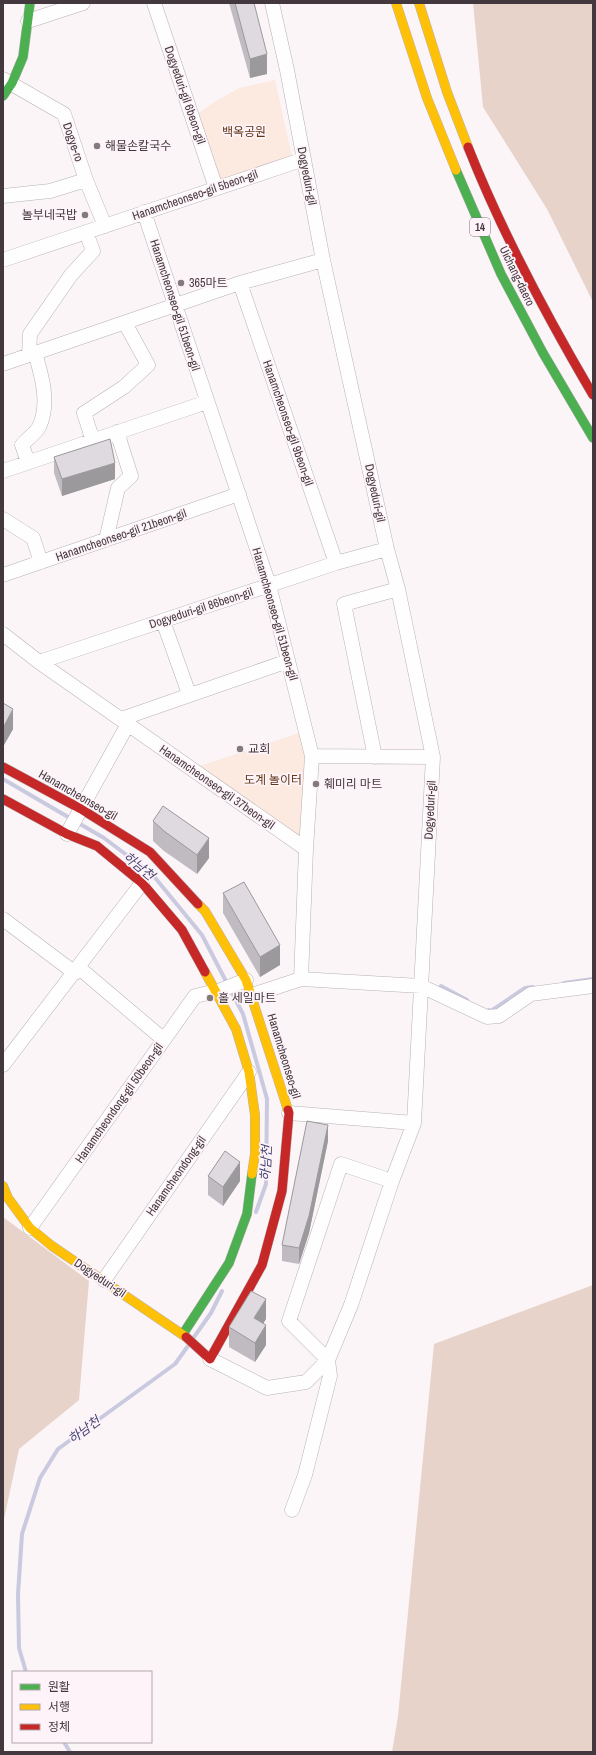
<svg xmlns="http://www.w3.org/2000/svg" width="596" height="1755" font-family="'Archivo Narrow','Noto Sans KR',sans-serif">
	<rect width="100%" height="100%" fill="#fbf5f8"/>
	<path fill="#fce9df" d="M275 80 293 161 217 182 194 116 216 101 239 88Z
		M305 731V847L194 768Z"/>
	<path fill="#e7d3c9" d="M473 3H593V302L547 209 483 107Z
		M3 1217 89 1281 79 1400 19 1449 3 1524Z
		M593 1285V1752H392L398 1716 434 1344Z"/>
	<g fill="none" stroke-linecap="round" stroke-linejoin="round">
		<path stroke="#c9c9e0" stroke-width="4" d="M3 779 104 838 152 874 202 935 243 1014 267 1099 266 1184 256 1212
			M564 983 593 979
			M441 986 467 1000
			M489 1010 491 1011 525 988 533 987
			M194 1337 211 1313 222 1291
			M26 1672 19 1648 18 1594 22 1534 40 1478 58 1449 175 1364 188 1346
			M64 1742 70 1752"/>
		<g stroke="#b8b1b5" stroke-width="15">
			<path id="street" d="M154 3 216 188
				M28 21 83 3
				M3 79 64 114 86 180 105 226
				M3 196 50 191 86 180
				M144 212 269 585 312 756 306 849 301 979 252 995
				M3 260 304 159
				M240 283 336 563
				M29 355 30 334 71 275 93 251 86 232
				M3 364 240 283 323 260
				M93 441 84 413 124 387 148 365 125 323
				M28 462 22 445C27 439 36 433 39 427 50 404 42 376 35 353
				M3 471 207 402
				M3 519 33 538 41 562
				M106 540 118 488 131 476 117 432
				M3 575 239 494
				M163 621 189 694
				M3 634 39 662 306 849
				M39 662 336 563 387 549
				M121 719 288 661
				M312 756 433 757
				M375 757 344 604 398 589
				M67 834 128 724
				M3 919 75 973
				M78 967 163 1039
				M301 979 421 986 487 1017 499 1016 531 994 593 986
				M3 1065 142 883
				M289 1113 414 1123
				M30 1228 195 996 221 990 246 980
				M104 1280 249 1072
				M210 1359 267 1388 306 1382 328 1360 351 1305 392 1181 414 1123 433 757 398 589 387 549 323 260 287 70 272 3
				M292 1510 305 1475 330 1376 328 1360 289 1321 341 1164 392 1181"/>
		</g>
		<g stroke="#b8b1b5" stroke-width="10">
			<path id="fast" d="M3 96 12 83 23 57 30 3
				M456 170 501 274 543 353 593 438
				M183 1334 229 1263 247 1214 252 1174"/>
		</g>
		<g stroke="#b8b1b5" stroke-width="10">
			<path id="slow" d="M396 3 427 98 456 170
				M419 3 447 92 468 147
				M198 904 205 911 246 980 288 1110
				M205 972 236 1029 249 1072 255 1115V1154L252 1174
				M3 1186 8 1198 30 1228 52 1246 186 1337"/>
		</g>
		<g stroke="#b8b1b5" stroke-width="10">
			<path id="jam" d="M468 147C502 233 546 315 593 395
				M3 767 81 809 150 852 198 904
				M3 799 67 834 97 846 142 883 182 930 205 972
				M186 1337 210 1359 262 1265 282 1191 289 1113 288 1110"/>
		</g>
		<use href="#street" stroke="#fefefe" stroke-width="14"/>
		<use href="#fast" stroke="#4caf50" stroke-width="9"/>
		<use href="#slow" stroke="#ffc107" stroke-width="9"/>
		<use href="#jam" stroke="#c62828" stroke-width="9"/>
	</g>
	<path fill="#bfbbc0" d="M229 3H254L267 74 250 78Z
		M54 457 115 479 62 496 54 473Z
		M3 703 13 729 4 745H3Z
		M153 821 209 858 197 874 164 851 153 841Z
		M223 893 280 965 260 977 223 913Z
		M328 1141 309 1233 299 1264 282 1261V1245Z
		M208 1176 240 1181 223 1206 208 1195Z
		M266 1319 263 1324 266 1345 255 1362 229 1347V1327Z"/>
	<path fill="#9b999c" d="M267 54V74L250 78V59Z
		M115 463V479L62 496V479Z
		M13 709V729L4 745V726Z
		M209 838V858L197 874V855Z
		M280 945V965L260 977V957Z
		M328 1125V1141L309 1233 299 1264V1248Z
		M240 1162V1181L223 1206V1187Z
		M266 1299V1319L254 1338V1318Z
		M266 1325V1345L255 1362V1343Z"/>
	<path fill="#dedadf" stroke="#9b999c" d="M235 3H254L267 54 250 59Z
		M110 439 115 463 62 479 54 457Z
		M3 703 13 709 4 726 3 725Z
		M163 806 209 838 197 855 164 831 153 821Z
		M244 882 280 945 260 957 223 893Z
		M307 1121 328 1125 309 1216 299 1248 282 1245Z
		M225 1151 240 1162 223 1187 208 1176Z
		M251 1291 266 1299 254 1318 266 1325 255 1343 229 1327Z"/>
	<g fill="#837a7e" stroke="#fdf3f8" stroke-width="1.5">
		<circle cx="97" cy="146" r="4"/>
		<circle cx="85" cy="215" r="4"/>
		<circle cx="181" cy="283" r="4"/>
		<circle cx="240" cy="749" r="4"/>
		<circle cx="316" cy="784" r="4"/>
		<circle cx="210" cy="998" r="4"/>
	</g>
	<g text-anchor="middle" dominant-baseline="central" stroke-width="3.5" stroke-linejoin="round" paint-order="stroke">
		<rect fill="#fdf3f8" stroke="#7a7075" stroke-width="1" x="470" y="218" width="20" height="18" rx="3"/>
		<g font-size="11" font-weight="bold" fill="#42383d">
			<text x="480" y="227">14</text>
		</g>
		<g font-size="12" fill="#42383d" stroke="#fdf3f8">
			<text transform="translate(185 95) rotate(71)">Dogyeduri-gil 6beon-gil</text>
			<text transform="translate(73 142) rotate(71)">Dogye-ro</text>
			<text transform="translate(307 176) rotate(79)">Dogyeduri-gil</text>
			<text transform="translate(195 195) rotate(-19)">Hanamcheonseo-gil 5beon-gil</text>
			<text transform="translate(517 276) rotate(64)">Uichang-daero</text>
			<text transform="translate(175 305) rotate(72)">Hanamcheonseo-gil 51beon-gil</text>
			<text transform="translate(288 423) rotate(71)">Hanamcheonseo-gil 9beon-gil</text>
			<text transform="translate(375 493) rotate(78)">Dogyeduri-gil</text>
			<text transform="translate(121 535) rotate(-19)">Hanamcheonseo-gil 21beon-gil</text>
			<text transform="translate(201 608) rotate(-18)">Dogyeduri-gil 86beon-gil</text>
			<text transform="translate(275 614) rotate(74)">Hanamcheonseo-gil 51beon-gil</text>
			<text transform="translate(217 787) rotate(35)">Hanamcheonseo-gil 37beon-gil</text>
			<text transform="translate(78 795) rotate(30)">Hanamcheonseo-gil</text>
			<text transform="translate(430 810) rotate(-87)">Dogyeduri-gil</text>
			<text transform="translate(284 1056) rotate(73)">Hanamcheonseo-gil</text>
			<text transform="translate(119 1103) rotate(-55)">Hanamcheondong-gil 50beon-gil</text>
			<text transform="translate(176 1176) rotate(-55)">Hanamcheondong-gil</text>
			<text transform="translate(100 1278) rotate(34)">Dogyeduri-gil</text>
		</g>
		<g font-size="12" fill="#623817" stroke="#fdf3f8">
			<text x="244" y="132">백옥공원</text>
			<text x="273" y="780">도계 놀이터</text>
		</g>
		<g font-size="12" fill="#42383d" stroke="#fdf3f8" text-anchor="start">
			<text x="105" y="146">해물손칼국수</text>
			<text x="77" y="215" text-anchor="end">놀부네국밥</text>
			<text x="189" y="283">365마트</text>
			<text x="248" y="749">교회</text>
			<text x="324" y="784">훼미리 마트</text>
			<text x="218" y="998">홀 세일마트</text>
		</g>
		<g font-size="13" font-style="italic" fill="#444572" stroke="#fdf3f8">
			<text transform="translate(139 866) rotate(40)">하남천</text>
			<text transform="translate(266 1163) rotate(-87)">하남천</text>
			<text transform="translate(84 1430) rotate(-36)">하남천</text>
		</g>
	</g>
	<rect width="596" height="1755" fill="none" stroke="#42383d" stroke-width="8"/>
	<rect x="12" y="1671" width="140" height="72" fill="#fdf3f8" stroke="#b2a8ad"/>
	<rect x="20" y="1684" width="20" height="6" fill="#4caf50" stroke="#b2a8ad"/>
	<text x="48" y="1691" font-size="12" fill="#42383d">원활</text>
	<rect x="20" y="1704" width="20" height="6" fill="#ffc107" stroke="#b2a8ad"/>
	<text x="48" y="1711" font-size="12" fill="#42383d">서행</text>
	<rect x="20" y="1724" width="20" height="6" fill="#c62828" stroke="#b2a8ad"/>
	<text x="48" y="1731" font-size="12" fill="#42383d">정체</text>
</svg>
